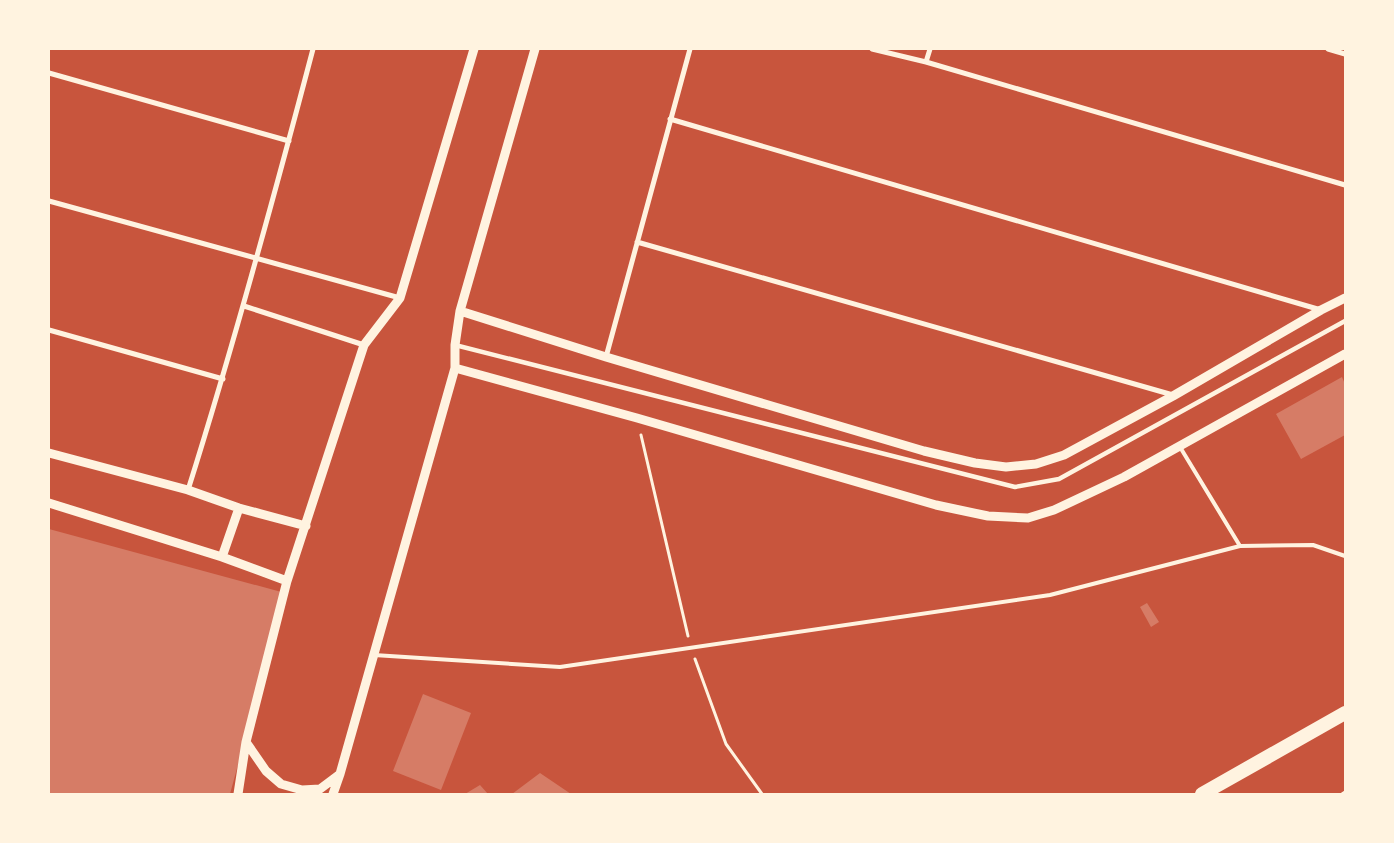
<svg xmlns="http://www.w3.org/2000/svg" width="1394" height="843" font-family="Barlow,sans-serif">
	<rect width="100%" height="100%" fill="#c8553d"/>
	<path fill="#d67c66" d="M1342 377 1345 384V435L1301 459 1276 414Z
		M49 529 285 593 230 794H49Z
		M1147 603 1159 622 1151 627 1140 607Z
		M423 694 471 713 441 790 393 771Z
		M540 773 571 794H512Z
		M480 785 488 794H465Z"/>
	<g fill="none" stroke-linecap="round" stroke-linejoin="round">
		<path stroke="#fff3e0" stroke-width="3" d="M641 435 688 636
			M695 659 726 744 762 794
			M1342 794 1345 792"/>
		<path stroke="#fff3e0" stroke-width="4" d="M1180 447 1240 546
			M374 655 560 667 1050 595 1240 546 1313 545 1345 556"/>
		<path stroke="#fff3e0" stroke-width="4.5" d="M455 345 1015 487 1059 479 1345 321"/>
		<path stroke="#fff3e0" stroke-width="5" d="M872 49 926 62 1345 185
			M1328 49 1345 54
			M926 62 930 49
			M49 73 289 141
			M670 119 1321 310
			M49 201 400 298
			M637 242 1173 395
			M244 306 364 345
			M49 330 223 379
			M606 357 690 49
			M188 490C234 344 274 197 313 49"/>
		<path stroke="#fff3e0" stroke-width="9" d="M460 311 606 357 924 451 975 463 1006 467 1036 464 1064 455 1173 396 1321 310 1345 298
			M455 368 637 418 936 505 988 516 1028 518 1054 510 1124 477 1345 354
			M49 453 188 490 239 508 306 526
			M49 503 222 557 287 581
			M222 557 239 508
			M246 742 266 771 281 784 302 790 320 789 340 774
			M238 794 246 742 287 581 364 345 400 298 474 49
			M333 794 340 774 455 368V345L460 311 535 49"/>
		<path stroke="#fff3e0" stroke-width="14" d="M1202 794 1345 713"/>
	</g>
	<rect width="1394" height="843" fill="none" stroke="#fff3e0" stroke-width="100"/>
</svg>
